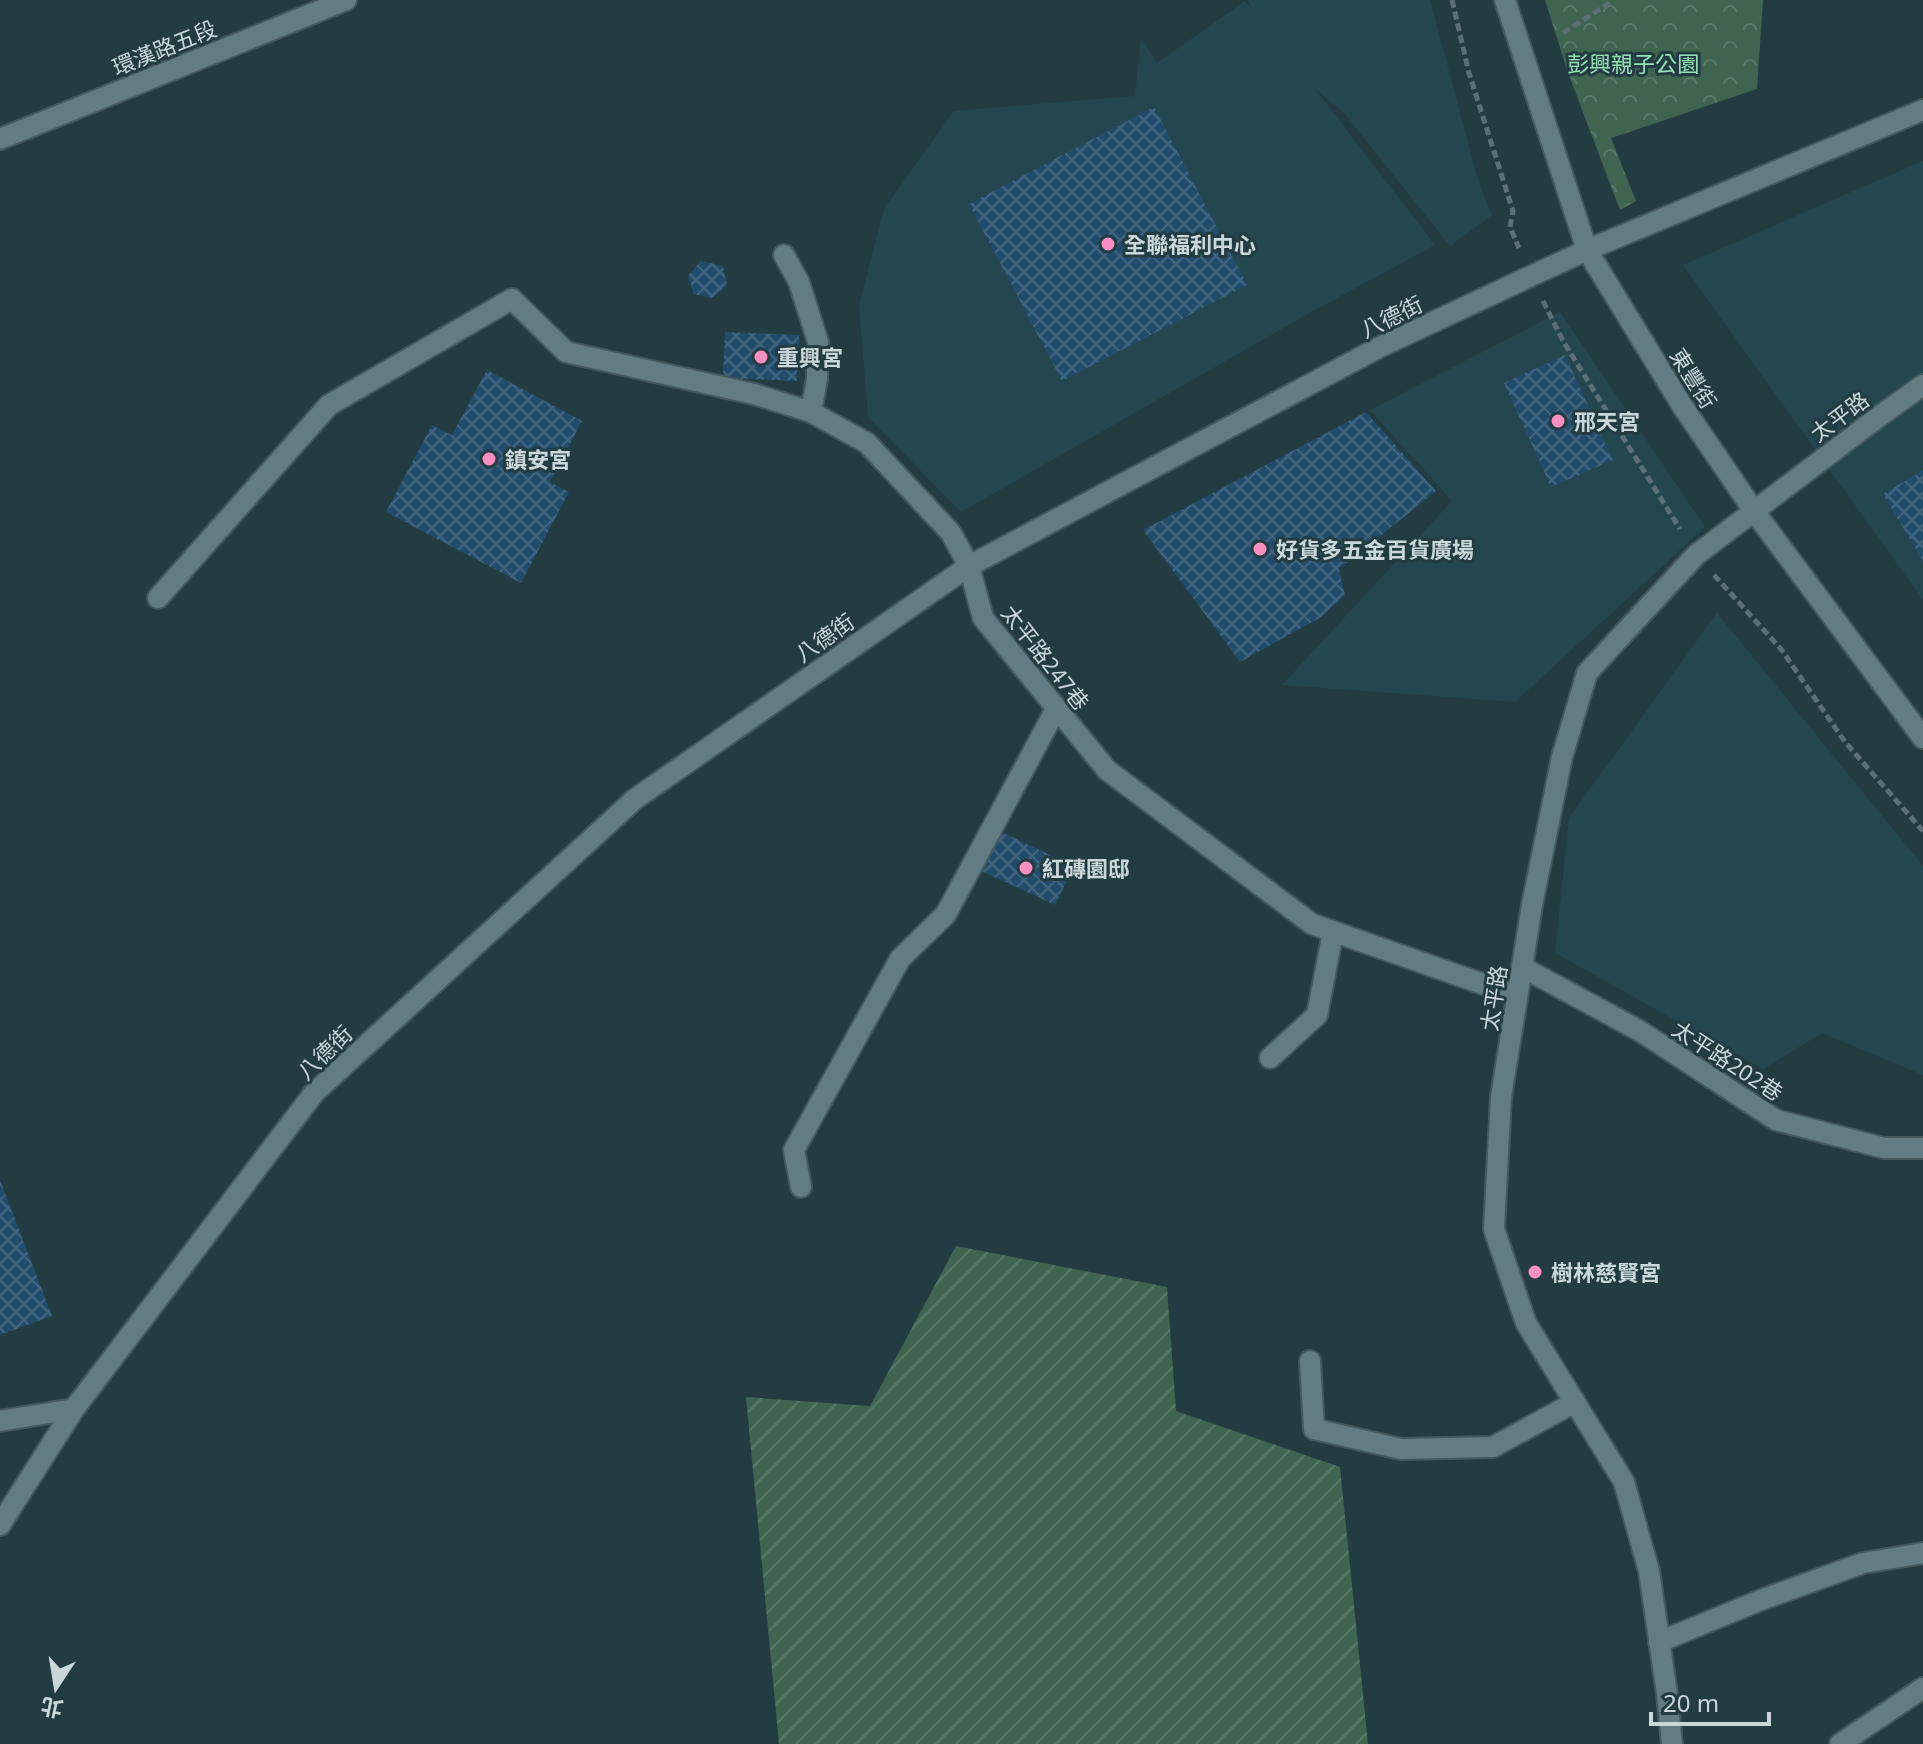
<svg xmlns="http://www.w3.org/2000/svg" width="1923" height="1744" font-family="'Noto Sans','Noto Sans TC',sans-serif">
	<defs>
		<pattern id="park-crowns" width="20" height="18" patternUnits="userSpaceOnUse" patternTransform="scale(2)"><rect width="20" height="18" fill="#3f6550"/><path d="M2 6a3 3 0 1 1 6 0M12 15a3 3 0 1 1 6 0" fill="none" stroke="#597a69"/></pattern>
		<pattern id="garden-furrows" width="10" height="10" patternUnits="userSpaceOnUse" patternTransform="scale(2)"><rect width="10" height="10" fill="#3f6550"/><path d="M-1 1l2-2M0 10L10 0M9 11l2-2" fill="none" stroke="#597a69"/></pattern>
		<pattern id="building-cross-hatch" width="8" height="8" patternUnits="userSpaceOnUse" patternTransform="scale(2)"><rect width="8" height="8" fill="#214c6b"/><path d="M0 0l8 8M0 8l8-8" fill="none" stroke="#406580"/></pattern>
	</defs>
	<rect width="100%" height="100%" fill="#233c42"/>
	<path fill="#24474f" d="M1248 0H1430L1479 184 1492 215 1450 246 1344 113 1315 89 1435 245 1313 311 961 512 868 417 859 306 884 209 954 111 1135 96 1141 38 1157 63 1245 1 1252 10Z
		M1923 161V600L1683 265Z
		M1560 312 1705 527 1515 702 1282 685 1452 501 1370 410Z
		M1717 613 1923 866V1075L1822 1033 1763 1069 1555 953 1569 818Z"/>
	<path fill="url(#park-crowns)" d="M1545 0H1763L1757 89 1611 138 1636 201 1620 210 1567 70Z"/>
	<path fill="url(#garden-furrows)" d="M956 1246 1167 1287 1176 1411 1340 1467 1368 1744H779L746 1397 870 1406Z"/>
	<path fill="url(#building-cross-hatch)" d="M1154 107 1247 285 1062 381 969 204Z
		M701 261 723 266 727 285 712 298 694 294 688 276Z
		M725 332 799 335 797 381 723 378Z
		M1565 355 1613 460 1551 487 1504 383Z
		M487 370 582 421 550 482 569 492 521 583 386 512 432 425 452 435Z
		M1366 412 1436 491 1339 569 1345 595 1321 617 1240 662 1143 530Z
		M1923 470V561L1883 494Z
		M997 830 1074 866 1055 905 979 870Z
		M0 1180 52 1316 0 1335Z"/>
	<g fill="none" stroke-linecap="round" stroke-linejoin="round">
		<g stroke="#43595e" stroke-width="24">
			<path id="lane" d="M784 255 799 282 818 342 817 379 811 412
				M969 566 983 618 1107 770 1312 924 1517 996
				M158 598 329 405 512 299 566 352
				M1522 967 1640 1031 1776 1120 1884 1148H1923
				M1270 1058 1317 1015 1333 932
				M801 1187 794 1150 900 959 946 914 1056 709
				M1310 1361 1314 1429 1401 1449 1493 1447 1575 1402
				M0 1421 74 1409
				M1659 1642 1761 1600 1863 1563 1923 1553
				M1840 1744 1923 1688"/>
		</g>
		<g stroke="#43595e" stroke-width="24">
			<path id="street" d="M1505 0 1587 250 1683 407 1754 511 1923 738
				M566 352 754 394 811 412 867 443 951 533 969 566"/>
		</g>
		<g stroke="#43595e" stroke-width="24">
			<path id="secondary" d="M0 139 346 0
				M0 1525 74 1409 314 1093 635 799 969 566 1130 480 1380 347 1531 276 1587 250 1923 110
				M1672 1744 1667 1694 1649 1571 1624 1482 1526 1323 1494 1229 1501 1097 1532 905 1562 757 1587 673 1696 555 1881 415 1923 385"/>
		</g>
		<path stroke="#5b7076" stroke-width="5" stroke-dasharray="8 4" stroke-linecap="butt" d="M1452 0 1469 73 1513 211 1510 227 1519 248
			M1563 33 1608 4 1610 0
			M1543 301 1563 341 1680 529
			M1714 575 1781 649 1845 742 1923 831"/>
		<use href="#lane" stroke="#617c83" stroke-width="20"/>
		<use href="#street" stroke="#617c83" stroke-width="20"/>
		<use href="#secondary" stroke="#617c83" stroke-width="20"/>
	</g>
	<g fill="#fc8fc1" stroke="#233c42" stroke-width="3">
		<circle cx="1108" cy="244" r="8"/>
		<circle cx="761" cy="357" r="8"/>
		<circle cx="1558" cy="421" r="8"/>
		<circle cx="489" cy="459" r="8"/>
		<circle cx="1260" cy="549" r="8"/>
		<circle cx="1026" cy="868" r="8"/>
		<circle cx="1535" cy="1272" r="8"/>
	</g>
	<g text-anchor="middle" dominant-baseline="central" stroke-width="6" stroke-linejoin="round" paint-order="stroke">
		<g font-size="22" fill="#c9d7db" stroke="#233c42">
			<text transform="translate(164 47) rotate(-22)">環漢路五段</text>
			<text transform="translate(1391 316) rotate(-26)">八德街</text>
			<text transform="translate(1694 378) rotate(58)">東豐街</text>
			<text transform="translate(1839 416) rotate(-37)">太平路</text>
			<text transform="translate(824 637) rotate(-35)">八德街</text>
			<text transform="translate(1046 657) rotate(52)">太平路247巷</text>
			<text transform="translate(1493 998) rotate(-81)">太平路</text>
			<text transform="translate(324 1052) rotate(-44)">八德街</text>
			<text transform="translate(1728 1060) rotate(33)">太平路202巷</text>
		</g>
		<g font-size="22" fill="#92e1b5" stroke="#233c42">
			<text x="1633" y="63">彭興親子公園</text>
		</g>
		<g font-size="22" font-weight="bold" fill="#c9d7db" stroke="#233c42" text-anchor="start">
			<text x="1124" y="244">全聯福利中心</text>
			<text x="777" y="357">重興宮</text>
			<text x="1574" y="421">邢天宮</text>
			<text x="505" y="459">鎮安宮</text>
			<text x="1276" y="549">好貨多五金百貨廣場</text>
			<text x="1042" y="868">紅磚園邸</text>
			<text x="1551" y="1272">樹林慈賢宮</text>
		</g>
	</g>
	<g transform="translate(56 1688) rotate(192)" stroke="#233c42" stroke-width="6" paint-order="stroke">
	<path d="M0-6L14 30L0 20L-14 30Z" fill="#c9d7db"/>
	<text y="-12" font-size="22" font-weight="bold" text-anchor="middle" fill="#c9d7db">北</text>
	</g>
	<path d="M1651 1712v12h118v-12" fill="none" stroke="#c9d7db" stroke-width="4"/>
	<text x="1663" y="1712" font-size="24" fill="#c9d7db" stroke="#233c42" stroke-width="6" paint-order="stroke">20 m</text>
</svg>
